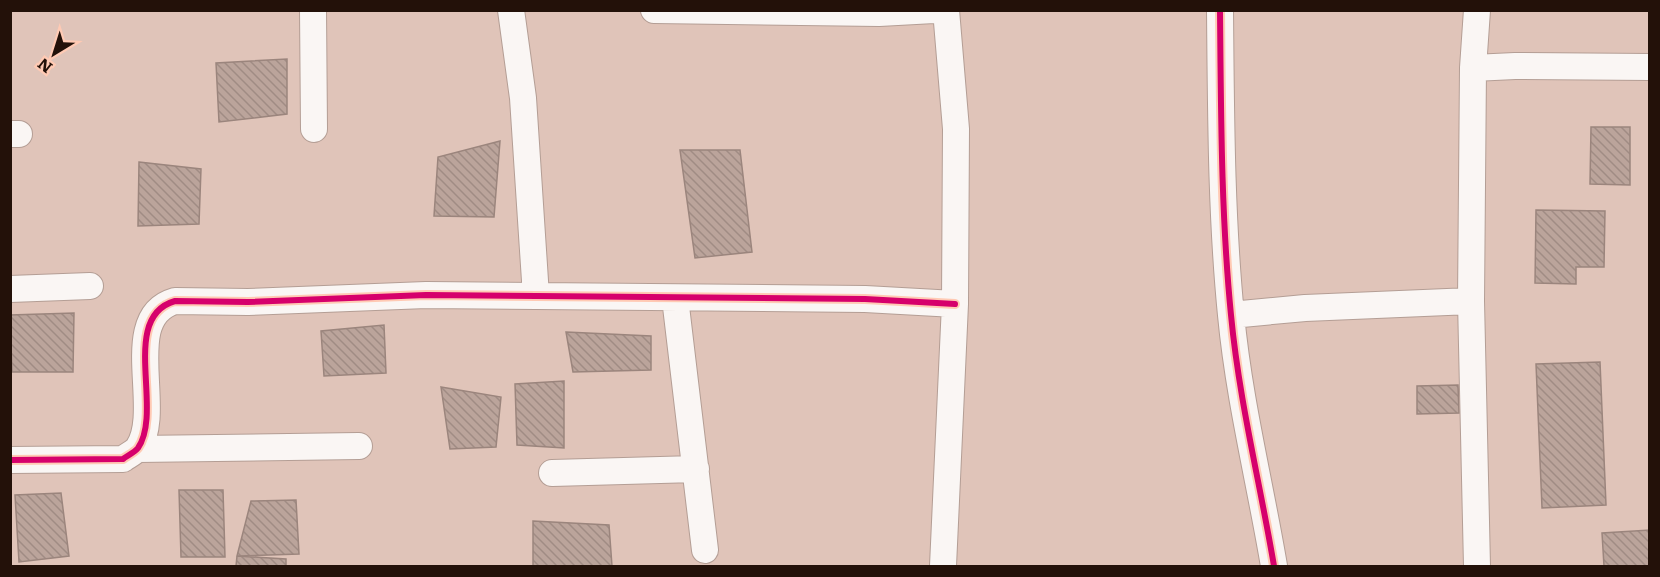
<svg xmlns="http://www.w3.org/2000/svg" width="1660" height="577" font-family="Literata,serif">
	<defs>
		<pattern id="building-back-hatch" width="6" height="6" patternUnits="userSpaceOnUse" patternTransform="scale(1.5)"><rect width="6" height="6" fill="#bba49b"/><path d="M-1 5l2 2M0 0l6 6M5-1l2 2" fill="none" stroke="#a08c84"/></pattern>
	</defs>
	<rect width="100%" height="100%" fill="#e0c4b9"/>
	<path fill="url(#building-back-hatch)" stroke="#9b857d" stroke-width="1.5" d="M287 59V114L219 122 216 63Z
		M1591 127H1630V185L1590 184Z
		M500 141 494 217 434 216 438 157Z
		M680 150H740L752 252 695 258Z
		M139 162 201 169 199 224 138 226Z
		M1536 210 1605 211 1604 267H1576V284L1535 283Z
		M74 313 73 372H12L10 315Z
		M384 325 386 373 324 376 321 331Z
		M566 332 651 336V370L573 372Z
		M1600 362 1606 505 1542 508 1536 364Z
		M564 381V448L517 445 515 384Z
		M1458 385 1459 413 1417 414V386Z
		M441 387 501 397 496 447 450 449Z
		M179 490H223L225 557H181Z
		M61 493 69 556 19 562 15 495Z
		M296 500 299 554 237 556 251 501Z
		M533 521 609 525 612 566H533Z
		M1650 530V566H1604L1602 533Z
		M237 556 286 559V566H236Z"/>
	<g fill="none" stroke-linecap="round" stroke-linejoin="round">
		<g stroke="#b49e95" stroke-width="28">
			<path id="street" d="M313 10 314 129
				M511 10 523 98 536 296
				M654 10 879 13 934 10
				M1220 10C1221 112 1221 214 1231 315 1239 400 1260 483 1274 566
				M1477 10 1473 68 1471 301 1477 566
				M1473 68 1515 66 1650 67
				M10 134H19
				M10 289 90 286
				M675 298 705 550
				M1231 315 1305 308 1471 301
				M137 449 359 446
				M10 460 123 459C127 456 135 452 138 448 164 410 119 317 175 301L248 302 426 295 865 299 955 304
				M552 473 696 469
				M943 566 955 304 956 129 946 10"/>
		</g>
		<use href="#street" stroke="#faf6f4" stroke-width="26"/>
		<g stroke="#ffcab4" stroke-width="10">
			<path id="cycleway" d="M1220 10C1221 112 1221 214 1231 315 1239 400 1260 483 1274 566
				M10 460 123 459C127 456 135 452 138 448 164 410 119 317 175 301L248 302 426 295 865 299 955 304"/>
		</g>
		<use href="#cycleway" stroke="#d6006c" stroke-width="6"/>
	</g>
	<rect width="1660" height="577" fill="none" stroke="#231109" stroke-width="24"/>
	<g transform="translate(54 54) rotate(218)" stroke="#ffcab4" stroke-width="4.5" paint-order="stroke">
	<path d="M0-4.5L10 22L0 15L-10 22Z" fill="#231109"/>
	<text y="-9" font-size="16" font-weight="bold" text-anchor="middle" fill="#231109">N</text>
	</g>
</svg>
